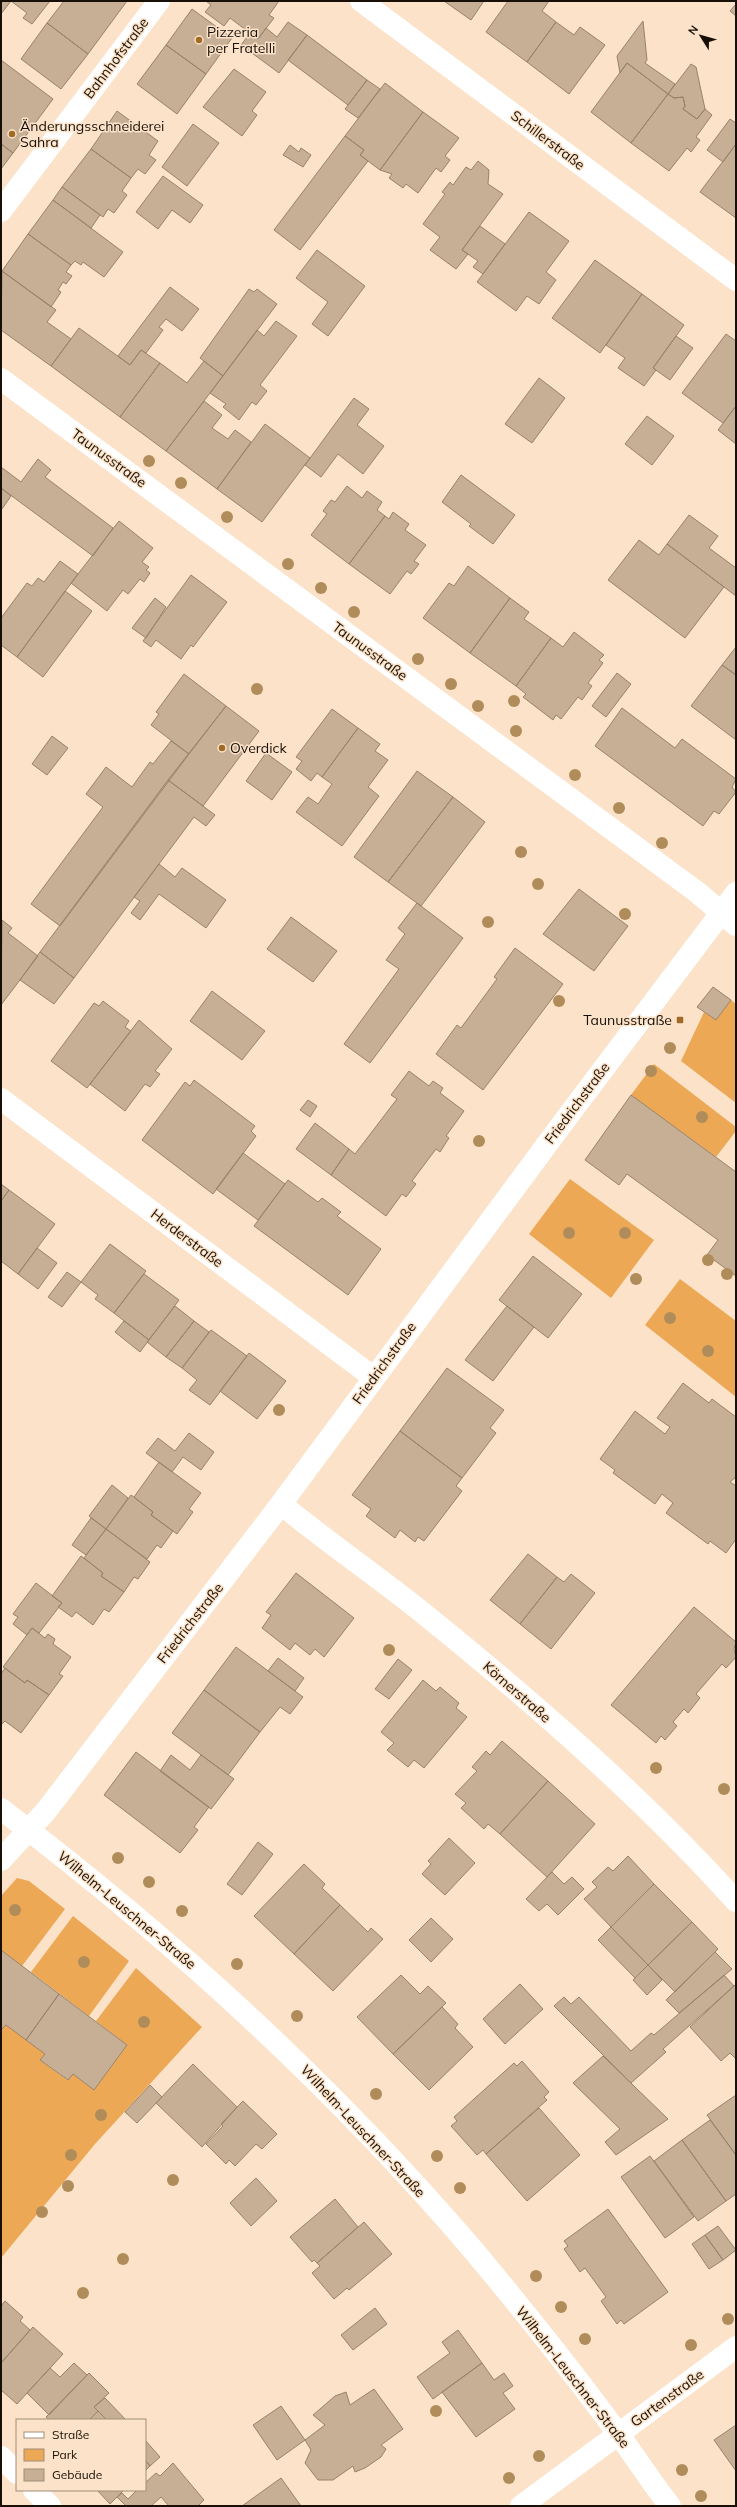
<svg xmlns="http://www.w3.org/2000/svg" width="737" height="2507" font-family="Mulish,sans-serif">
	<rect width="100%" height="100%" fill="#fbe2c8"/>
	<path fill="#eca855" d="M731 1000 736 1004V1103L681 1061 704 1012 716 1020Z
		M654 1064 736 1127V1131L716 1157 631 1095Z
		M570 1179 654 1240 611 1298 529 1234Z
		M680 1279 736 1321V1397L645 1325Z
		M17 1878 29 1881 65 1909 22 1966 1 1950V1896Z
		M73 1916 129 1961 89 2016 31 1972Z
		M136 1968 202 2027 95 2144 1 2258V2030L6 2025 45 2054 40 2060 67 2080 73 2074 94 2090 127 2045 96 2021Z"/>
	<path fill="#c6af95" stroke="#98826a" d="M1 1H11L1 14Z
		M11 1H50L32 24 23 18 27 13Z
		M64 1H127L88 54 47 23Z
		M206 1H279L269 15 274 18 258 39 230 18 224 26 205 12 211 5Z
		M444 1H484L471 20Z
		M508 1H549L542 11 556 22 527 62 486 32Z
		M736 4V16L730 11Z
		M192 9 232 38 206 74 166 45Z
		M643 21 647 60 645 63 675 84 668 94 627 63 620 73 617 56Z
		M288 22 307 35 279 73 241 45 250 33 258 39 266 28 277 37Z
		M556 22 574 35 580 27 605 45 569 94 527 62Z
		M47 23 88 54 61 89 21 59Z
		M307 35 367 80 348 105 288 60Z
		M166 45 206 74 177 114 137 84Z
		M1 60 53 99 13 153 1 144Z
		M627 63 668 94 631 143 591 112Z
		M691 64 696 67 705 109 697 119 683 109 685 106 683 97 674 98 668 94Z
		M234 69 266 92 252 111 257 115 242 136 203 107Z
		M367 80 380 89 358 118 345 109Z
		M385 83 423 112 380 170 360 155 364 150 345 136Z
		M668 94 674 98 683 97 685 106 683 109 697 119 705 109 712 115 696 137 700 140 691 152 687 148 669 171 631 143Z
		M117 111 158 141 149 155 156 160 145 174 138 169 131 178 91 149Z
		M423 112 459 138 445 156 450 160 441 172 436 168 418 193 406 184 403 188 389 178 392 174 380 170Z
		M730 119 736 123V144L723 162 707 150Z
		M193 124 219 143 187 186 162 167Z
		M345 136 364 150 360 155 368 161 300 250 274 230Z
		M1 144 13 153 1 169Z
		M736 144V218L700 192Z
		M290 145 299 152 301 148 311 155 303 167 283 155Z
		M91 149 131 178 122 191 127 195 114 213 108 209 103 217 62 187Z
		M478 161 489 170 488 184 503 194 462 250 468 254 456 269 430 250 440 237 423 224 445 194 442 192 450 182 453 185 466 167 471 170Z
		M163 176 203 205 190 223 172 210 158 229 136 212Z
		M62 187 100 215 91 228 53 200Z
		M53 200 123 252 104 277 83 262 81 265 75 261 71 265 28 234Z
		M529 212 569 241 546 272 556 280 539 304 527 296 516 311 477 282Z
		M480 226 505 244 483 274 473 267 478 261 462 250Z
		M28 234 71 265 66 272 72 276 66 284 63 282 58 290 61 292 51 307 2 271Z
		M317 250 365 286 328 336 312 324 328 302 296 278Z
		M595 260 642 294 600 353 552 318Z
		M2 271 56 310 47 322 71 339 51 366 1 330Z
		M170 287 199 309 182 331 166 319 159 327 163 330 146 353 141 350 130 365 118 356Z
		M249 289 254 292 257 289 277 304 223 376 200 358Z
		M642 294 684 325 653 368 656 370 644 386 618 368 625 358 606 345Z
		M276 321 297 336 260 385 267 391 256 405 252 402 239 420 223 407 226 404 210 393 257 330 264 336Z
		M79 328 130 365 141 350 160 363 120 417 51 366Z
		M726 334 736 341V406L723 423 682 393Z
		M676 336 693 348 670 380 653 368Z
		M204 361 223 376 166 451 120 417 160 363 187 383Z
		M539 378 565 398 532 443 505 424Z
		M354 398 369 409 357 425 384 446 363 474 338 454 321 477 305 465Z
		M204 401 222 415 212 428 228 439 235 430 251 442 217 489 166 451Z
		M736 406V444L718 430Z
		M647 416 674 436 652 465 625 444Z
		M265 424 310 458 262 522 217 489Z
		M38 459 51 470 45 477 113 528 93 556 1 488V467L21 482Z
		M461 475 515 515 493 544 469 526 471 524 442 502Z
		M347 486 362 498 367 491 382 502 377 510 385 516 349 564 311 535 327 514 323 511 331 500 335 502Z
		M1 488 11 496 2 509 1 508Z
		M393 512 409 524 405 530 426 545 414 561 419 564 411 574 407 571 390 594 349 564 385 516 389 519Z
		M689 515 718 536 709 548 736 568V596L667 544Z
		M119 521 153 548 142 562 149 567 146 570 150 573 144 582 140 579 128 594 123 590 107 611 71 583Z
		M639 540 659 555 667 544 724 587 685 638 608 580Z
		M60 561 78 574 17 657 1 645V618L27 583 32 586 38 578 44 582Z
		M468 566 510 598 470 653 423 618 449 583 454 586Z
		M191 575 227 602 193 647 191 645 181 659 156 640 151 647 143 641Z
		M65 591 92 611 43 677 17 657Z
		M155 598 166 607 146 638 132 628Z
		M510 598 529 612 524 619 551 638 516 686 470 653Z
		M574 632 604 655 599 660 603 663 588 683 592 686 582 700 578 697 561 719 556 715 553 720 523 697 526 694 516 686 551 638 563 647Z
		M736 647V675L722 665Z
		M722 665 736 675V740L691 706Z
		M617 673 631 684 606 717 592 706Z
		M184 674 226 706 189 754 151 725 159 714 156 712Z
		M226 706 259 731 203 806 168 780Z
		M622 708 675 748 682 739 736 779 732 787 736 792 719 814 714 811 703 826 595 746Z
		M332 709 358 728 322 777 317 773 311 781 296 769 302 761 296 757Z
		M358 728 380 744 375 751 388 760 368 787 379 796 342 846 296 812 308 797 318 804 332 784 322 777Z
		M52 736 68 748 47 775 32 764Z
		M171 741 189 754 60 926 31 904 103 807 86 794 106 767 132 787 150 762 153 764Z
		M266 753 292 772 272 800 246 781Z
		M417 771 453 797 388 882 354 857Z
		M168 780 215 815 206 826 194 817 74 978 40 952Z
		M453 797 485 822 421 906 388 882Z
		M159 864 175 877 182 868 226 900 206 928 159 894 140 920 131 913 140 901 134 897Z
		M579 889 628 926 594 971 543 934Z
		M417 903 463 938 370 1063 344 1044 399 969 386 960 405 934 398 928Z
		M291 917 337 951 313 982 267 949Z
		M2 920 12 928 8 933 38 956 1 1005Z
		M515 948 563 984 483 1090 436 1054 457 1025 461 1028 497 979 494 977Z
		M40 952 74 978 54 1004 20 980Z
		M713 987 731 1000 716 1020 697 1007Z
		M212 991 265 1031 242 1060 190 1021Z
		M103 1001 129 1021 125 1027 131 1031 87 1088 51 1061 94 1003 99 1006Z
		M139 1020 172 1049 155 1071 160 1074 150 1087 145 1084 125 1111 90 1084Z
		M409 1071 429 1086 433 1081 443 1088 440 1093 464 1111 446 1136 449 1138 440 1152 436 1149 412 1181 416 1184 406 1197 402 1194 386 1216 331 1175 349 1149 355 1154 397 1099 391 1095Z
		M194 1080 255 1126 251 1131 256 1136 213 1194 142 1140 185 1082 190 1086Z
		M631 1095 736 1172V1276L707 1255 718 1240 627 1174 619 1185 585 1160Z
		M308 1100 317 1106 310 1117 300 1110Z
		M315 1123 349 1149 331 1175 296 1149Z
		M243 1153 285 1184 258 1220 216 1189Z
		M288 1180 318 1202 322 1198 341 1212 337 1216 381 1249 348 1295 254 1226Z
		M1 1184 9 1190 1 1201Z
		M9 1190 55 1224 18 1274 1 1261V1201Z
		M110 1244 146 1271 114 1313 95 1299 98 1295 81 1282Z
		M37 1248 57 1263 38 1289 18 1274Z
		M533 1256 582 1294 548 1338 499 1300Z
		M67 1272 81 1282 62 1307 48 1297Z
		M144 1274 179 1300 149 1340 114 1313Z
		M175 1306 194 1321 166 1357 147 1342Z
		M507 1306 534 1327 493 1381 465 1360Z
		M124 1321 149 1340 140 1352 115 1332Z
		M194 1321 209 1332 182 1368 166 1357Z
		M211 1330 247 1356 210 1405 189 1390 197 1380 182 1368Z
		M249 1353 286 1381 257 1419 220 1391Z
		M447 1368 504 1410 490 1428 496 1433 462 1478 400 1431Z
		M683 1383 709 1403 712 1399 736 1417V1477L730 1482 736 1486V1539L726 1553 710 1541 708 1544 666 1513 673 1503 662 1494 655 1504 613 1473 615 1470 600 1459 635 1411 665 1434 670 1427 657 1418Z
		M400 1431 462 1478 456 1486 462 1491 424 1541 418 1537 415 1542 400 1530 395 1538 366 1516 371 1509 352 1495Z
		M189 1433 214 1452 201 1470 183 1457 172 1472 146 1453 158 1438 175 1451Z
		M159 1462 201 1493 189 1509 193 1512 177 1534 151 1515 153 1512 134 1497Z
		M112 1485 128 1498 106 1529 89 1516Z
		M131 1495 153 1512 151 1515 173 1531 161 1548 157 1545 147 1559 106 1529Z
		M91 1518 106 1529 86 1555 72 1545Z
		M106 1529 150 1562 138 1579 134 1577 124 1592 101 1576 103 1573 84 1558Z
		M528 1554 557 1577 520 1624 490 1600Z
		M81 1556 103 1573 101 1576 124 1592 109 1612 104 1609 93 1625 76 1612 72 1617 58 1607 62 1603 52 1596Z
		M296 1573 354 1618 324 1657 315 1649 310 1655 295 1643 290 1650 262 1628 271 1615 266 1612Z
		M571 1574 595 1593 551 1649 520 1624 557 1577 564 1582Z
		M36 1583 62 1603 39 1633 32 1628 27 1635 13 1624 18 1617 13 1614Z
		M694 1607 736 1642 734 1649 736 1657 726 1668 722 1664 696 1694 700 1698 688 1713 684 1709 673 1722 677 1726 665 1740 661 1736 656 1743 611 1705Z
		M32 1628 45 1638 48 1634 55 1639 53 1644 71 1657 59 1674 63 1676 49 1695 27 1680 25 1683 3 1667Z
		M236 1647 303 1697 290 1714 280 1707 260 1732 204 1690Z
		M278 1658 304 1678 295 1691 268 1671Z
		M398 1659 412 1670 389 1699 375 1689Z
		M5 1668 25 1683 27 1680 49 1695 21 1733 5 1721 1 1725V1674Z
		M423 1680 436 1691 440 1687 459 1703 456 1708 467 1717 424 1768 414 1760 408 1767 387 1750 394 1743 381 1732Z
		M204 1690 260 1732 228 1775 172 1733Z
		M502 1741 548 1781 500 1834 488 1824 484 1829 461 1808 466 1803 455 1794 477 1771 472 1767 486 1751 490 1755Z
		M136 1752 209 1807 194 1827 198 1830 180 1853 104 1795Z
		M171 1755 190 1770 201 1755 234 1779 211 1809 160 1771Z
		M548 1781 595 1824 547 1877 500 1834Z
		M449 1838 475 1863 445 1895 422 1874 431 1864 428 1861Z
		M258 1842 273 1854 242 1895 227 1884Z
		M628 1856 654 1884 611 1927 584 1899 597 1887 592 1882 608 1867 613 1871Z
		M304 1864 325 1884 322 1888 340 1905 294 1954 254 1916Z
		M552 1872 564 1884 572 1877 584 1889 558 1915 547 1904 539 1911 526 1899Z
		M654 1884 692 1922 648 1965 611 1927Z
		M340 1905 368 1932 371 1928 383 1939 333 1991 294 1954Z
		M431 1918 453 1939 431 1962 409 1940Z
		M692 1922 718 1949 675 1992 648 1965Z
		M611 1927 648 1965 635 1978 598 1940Z
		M1 1950 59 1994 26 2040 6 2025 1 2030Z
		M715 1952 732 1969 679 2013 666 2000Z
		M648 1965 662 1980 647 1995 633 1980Z
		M401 1975 420 1994 428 1986 446 2003 393 2054 357 2017Z
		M724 1975 734 1986 663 2049 666 2052 631 2083 554 2006 564 1997 571 2004 579 1997 631 2051 651 2033 654 2035Z
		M520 1984 543 2009 505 2044 483 2019Z
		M736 1984V2056L735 2058 730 2053 721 2061 690 2027Z
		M59 1994 127 2045 94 2090 73 2074 68 2080 40 2060 45 2054 26 2040Z
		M442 2007 458 2024 455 2028 473 2047 429 2090 393 2054Z
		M603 2056 668 2119 616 2155 605 2142 620 2129 573 2083Z
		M522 2061 549 2092 544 2097 547 2100 486 2154 483 2150 477 2155 451 2126 457 2121 454 2117 514 2063 517 2066Z
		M193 2064 237 2107 202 2147 156 2103Z
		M150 2085 162 2097 137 2123 125 2112Z
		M736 2095V2155L707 2115Z
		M243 2101 277 2134 262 2149 256 2144 235 2166 229 2160 226 2164 206 2144 223 2126 221 2124Z
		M539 2108 580 2155 527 2201 486 2154Z
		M710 2120 736 2155V2194L726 2201 682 2140Z
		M682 2140 726 2201 698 2221 654 2161Z
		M650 2156 694 2217 665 2238 621 2177Z
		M256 2178 277 2201 251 2226 230 2203Z
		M335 2199 358 2227 317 2263 314 2260 312 2262 290 2237Z
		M608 2209 668 2292 624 2324 621 2320 617 2324 601 2301 606 2297 585 2268 580 2272 564 2249 568 2246 564 2241Z
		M364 2222 392 2254 349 2290 347 2288 334 2299 312 2273 320 2266 317 2263Z
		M718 2226 736 2250 723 2260 705 2235Z
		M705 2235 723 2260 709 2269 692 2244Z
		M5 2301 23 2317 20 2321 30 2330 1 2363V2306Z
		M375 2308 387 2324 353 2350 341 2335Z
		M33 2327 63 2354 17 2404 1 2390V2363Z
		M458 2330 482 2363 433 2399 417 2377 450 2353 442 2342Z
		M74 2363 87 2375 49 2415 27 2393 50 2368 60 2377Z
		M482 2363 494 2380 504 2373 513 2386 503 2393 515 2409 476 2437 442 2392Z
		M89 2373 109 2393 94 2407 98 2411 89 2420H50L46 2417Z
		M374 2389 403 2429 381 2445 386 2449 381 2457 365 2468 355 2472 353 2466 333 2480H318L305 2463 311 2450 305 2440 325 2425 313 2415 335 2396 346 2392 350 2405Z
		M105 2398 126 2420H107L94 2407Z
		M281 2406 305 2440 277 2460 253 2425Z
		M98 2411 107 2420H89Z
		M736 2425V2471L714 2440Z
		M145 2440 160 2457 150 2466 145 2460Z
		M145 2460 150 2466 145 2471Z
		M173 2463 204 2500 198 2506H169L161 2497 151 2506H126L117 2497 122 2493 128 2499 137 2490H145V2483L156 2473 160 2476Z
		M281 2478 301 2506H242Z
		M97 2490H124L110 2504Z"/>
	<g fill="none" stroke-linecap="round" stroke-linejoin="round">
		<path stroke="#fff" stroke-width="22" d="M361 1 736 280
			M1 211 159 1
			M1 379 697 892 736 925
			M1 1099 373 1377
			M281 1504C327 1542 377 1576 423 1613 533 1702 641 1796 736 1901
			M1 1809C174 1940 333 2086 474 2251 524 2311 573 2372 619 2435 636 2458 652 2483 670 2506
			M1 1860 46 1811 281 1504 562 1124 736 893
			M1 2457 17 2473
			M34 2490 50 2506
			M521 2506 736 2347"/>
	</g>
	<g fill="#b08c5a">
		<circle cx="149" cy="461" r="6"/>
		<circle cx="181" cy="483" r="6"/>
		<circle cx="227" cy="517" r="6"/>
		<circle cx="288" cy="564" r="6"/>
		<circle cx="321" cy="588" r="6"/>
		<circle cx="354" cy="612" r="6"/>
		<circle cx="418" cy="659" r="6"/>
		<circle cx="451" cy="684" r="6"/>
		<circle cx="257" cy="689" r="6"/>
		<circle cx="514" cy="701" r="6"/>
		<circle cx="478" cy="706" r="6"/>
		<circle cx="516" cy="731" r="6"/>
		<circle cx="575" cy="775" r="6"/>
		<circle cx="619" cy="808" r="6"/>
		<circle cx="662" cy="843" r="6"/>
		<circle cx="521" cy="852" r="6"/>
		<circle cx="538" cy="884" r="6"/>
		<circle cx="625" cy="914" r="6"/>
		<circle cx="488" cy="922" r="6"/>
		<circle cx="559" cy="1001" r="6"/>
		<circle cx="670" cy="1048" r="6"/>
		<circle cx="651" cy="1071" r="6"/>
		<circle cx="702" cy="1117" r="6"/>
		<circle cx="479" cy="1141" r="6"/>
		<circle cx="569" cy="1233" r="6"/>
		<circle cx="625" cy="1233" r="6"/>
		<circle cx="708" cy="1260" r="6"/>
		<circle cx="727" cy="1274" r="6"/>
		<circle cx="636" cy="1279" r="6"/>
		<circle cx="670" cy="1318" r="6"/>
		<circle cx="708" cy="1351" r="6"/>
		<circle cx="279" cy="1410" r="6"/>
		<circle cx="389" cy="1650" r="6"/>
		<circle cx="656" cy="1768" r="6"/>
		<circle cx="724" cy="1789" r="6"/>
		<circle cx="118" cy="1858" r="6"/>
		<circle cx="149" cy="1882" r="6"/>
		<circle cx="15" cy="1910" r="6"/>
		<circle cx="182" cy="1911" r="6"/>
		<circle cx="84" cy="1962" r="6"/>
		<circle cx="237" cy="1964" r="6"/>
		<circle cx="297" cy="2016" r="6"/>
		<circle cx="144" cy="2022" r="6"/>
		<circle cx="376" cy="2094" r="6"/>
		<circle cx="101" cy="2115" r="6"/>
		<circle cx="71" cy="2155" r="6"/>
		<circle cx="437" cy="2156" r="6"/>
		<circle cx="173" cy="2180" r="6"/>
		<circle cx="68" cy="2186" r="6"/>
		<circle cx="460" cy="2188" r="6"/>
		<circle cx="42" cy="2212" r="6"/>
		<circle cx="123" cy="2259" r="6"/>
		<circle cx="536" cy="2276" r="6"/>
		<circle cx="83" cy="2293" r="6"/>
		<circle cx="561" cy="2307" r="6"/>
		<circle cx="728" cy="2319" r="6"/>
		<circle cx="585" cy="2339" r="6"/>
		<circle cx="691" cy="2345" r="6"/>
		<circle cx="436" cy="2411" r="6"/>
		<circle cx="539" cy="2456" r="6"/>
		<circle cx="682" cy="2470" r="6"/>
		<circle cx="509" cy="2478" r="6"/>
		<circle cx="701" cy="2496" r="6"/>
	</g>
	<g fill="#a16b25" stroke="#fbe2c8" stroke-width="1.5">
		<circle cx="199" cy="40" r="4"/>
		<circle cx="12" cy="134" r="4"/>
		<circle cx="222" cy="748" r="4"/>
		<rect x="676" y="1016" width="8" height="8" rx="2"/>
	</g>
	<g text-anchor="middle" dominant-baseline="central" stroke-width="3" stroke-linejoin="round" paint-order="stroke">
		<g font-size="14" fill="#181007" stroke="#fbe2c8" text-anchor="start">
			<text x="207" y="32">Pizzeria<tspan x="207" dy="16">per Fratelli</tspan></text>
			<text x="20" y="126">Änderungsschneiderei<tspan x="20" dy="16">Sahra</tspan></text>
			<text x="230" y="748">Overdick</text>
			<text x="672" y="1020" text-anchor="end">Taunusstraße</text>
		</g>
		<g font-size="14" fill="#181007" stroke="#fbe2c8">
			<text transform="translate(116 58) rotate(-53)">Bahnhofstraße</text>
			<text transform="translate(548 140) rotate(37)">Schillerstraße</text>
			<text transform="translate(109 458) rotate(36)">Taunusstraße</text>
			<text transform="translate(370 651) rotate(36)">Taunusstraße</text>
			<text transform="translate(577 1103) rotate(-53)">Friedrichstraße</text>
			<text transform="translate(187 1238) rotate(37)">Herderstraße</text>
			<text transform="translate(384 1363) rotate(-54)">Friedrichstraße</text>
			<text transform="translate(190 1623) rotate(-52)">Friedrichstraße</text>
			<text transform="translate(517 1692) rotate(41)">Körnerstraße</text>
			<text transform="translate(127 1910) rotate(40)">Wilhelm-Leuschner-Straße</text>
			<text transform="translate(363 2131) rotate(47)">Wilhelm-Leuschner-Straße</text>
			<text transform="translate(573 2377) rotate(52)">Wilhelm-Leuschner-Straße</text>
			<text transform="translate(667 2398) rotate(-36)">Gartenstraße</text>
		</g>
	</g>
	<rect width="737" height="2507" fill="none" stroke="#181007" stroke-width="4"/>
	<rect x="16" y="2419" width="130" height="72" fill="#fbe2c8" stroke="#a08e7b"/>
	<rect x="24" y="2432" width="20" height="6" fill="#ffffff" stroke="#a08e7b"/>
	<text x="52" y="2439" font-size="12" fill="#181007">Straße</text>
	<rect x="24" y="2449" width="20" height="12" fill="#eca855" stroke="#a08e7b"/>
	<text x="52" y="2459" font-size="12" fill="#181007">Park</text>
	<rect x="24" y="2469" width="20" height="12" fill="#c6af95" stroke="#a08e7b"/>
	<text x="52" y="2479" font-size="12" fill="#181007">Gebäude</text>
	<g transform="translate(701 36) rotate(307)" stroke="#fbe2c8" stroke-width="3" paint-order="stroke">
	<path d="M0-3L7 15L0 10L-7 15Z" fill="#181007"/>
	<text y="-6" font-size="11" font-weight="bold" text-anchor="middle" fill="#181007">N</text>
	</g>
</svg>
